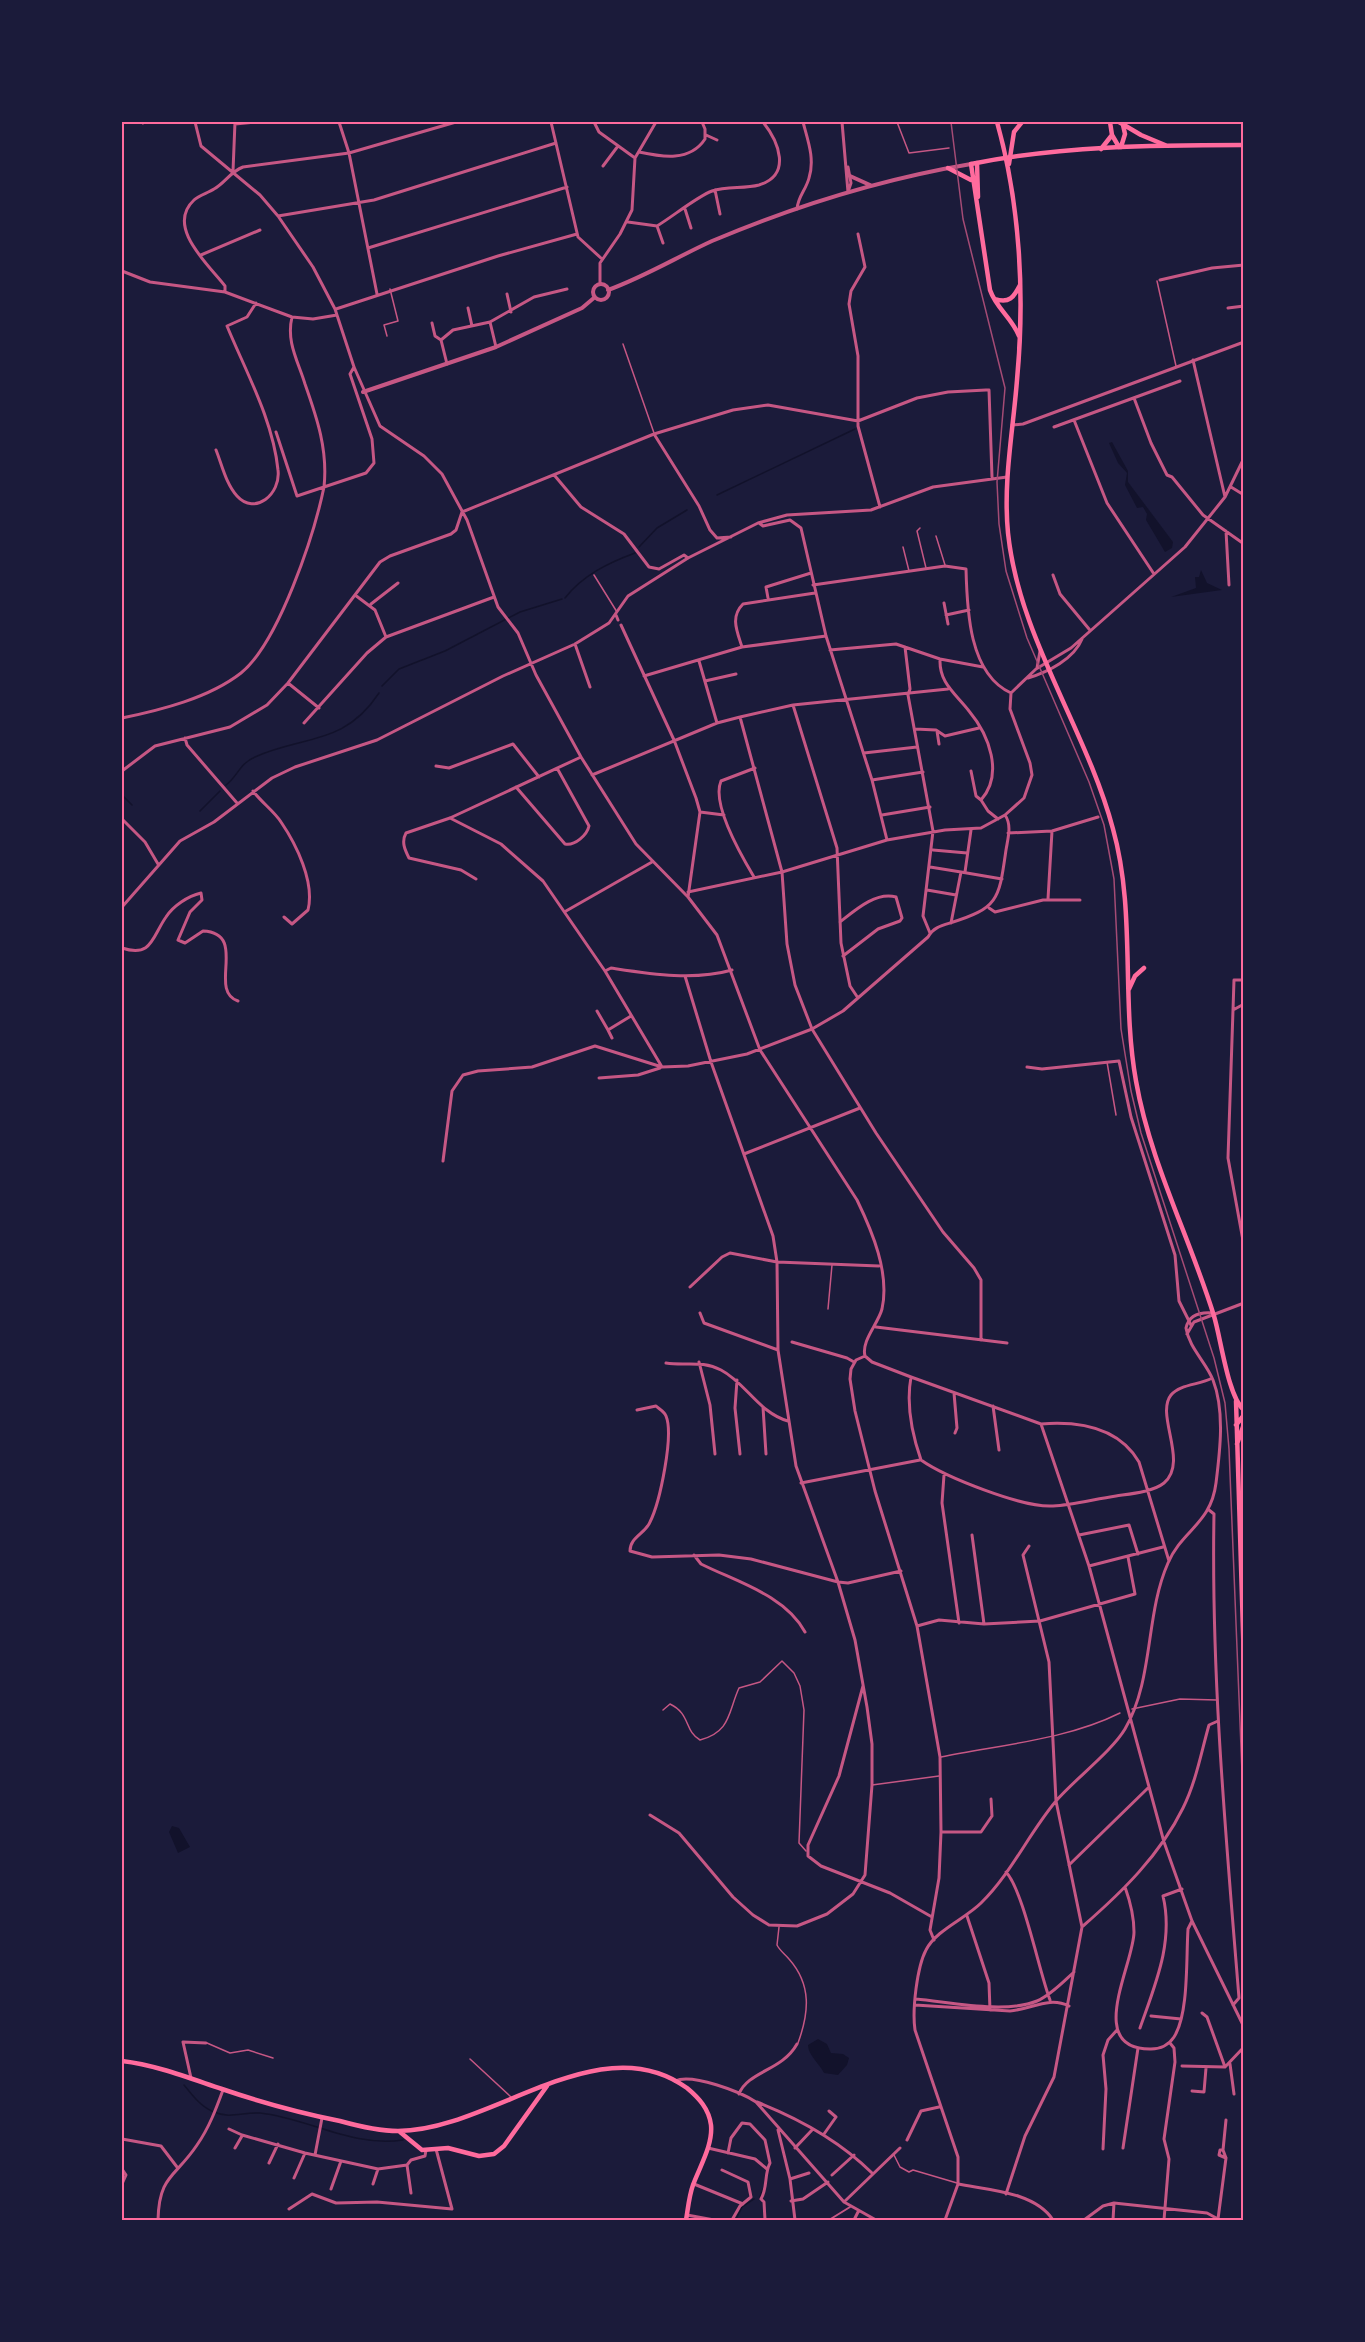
<svg xmlns="http://www.w3.org/2000/svg" width="1365" height="2342" font-family="'Noto Sans',sans-serif">
	<rect width="100%" height="100%" fill="#1b1b3a"/>
	<path fill="#12122b" d="M1112 442 1128 471V482L1173 542 1172 548 1165 552 1146 520 1147 514 1143 507 1137 508 1125 485 1127 473 1118 463 1109 443Z
		M1201 570 1207 583 1222 590 1171 597 1196 588 1195 577H1199Z
		M172 1826 179 1828 190 1847 178 1853 169 1832Z
		M818 2039 827 2044 831 2053 843 2054 849 2058 847 2065 838 2075 824 2073C819 2063 808 2055 808 2045Z"/>
	<g fill="none" stroke-linecap="round" stroke-linejoin="round">
		<path stroke="#12122b" stroke-width="1.5" d="M717 495 855 429
			M639 547 657 528 687 510
			M565 598C583 575 608 563 635 553
			M382 686 399 669 445 651 520 612 562 599
			M226 785C238 776 239 764 255 757 304 735 344 746 379 693
			M122 795 132 805
			M200 811 220 791
			M184 2085C193 2096 201 2107 214 2112 229 2119 244 2112 260 2113 308 2118 353 2148 403 2140
			M760 2197 763 2189
			M736 2219 742 2207 754 2199"/>
		<path stroke="#c65784" stroke-width="1.5" d="M897 122 909 153 949 148
			M1157 281 1176 366
			M387 336 384 325 398 321 390 289
			M623 344 654 433
			M920 528 917 531 926 568
			M936 536 945 565
			M903 547 909 571
			M594 575 617 612
			M1107 1062 1116 1115
			M828 1309 832 1265
			M1132 1709 1180 1699 1217 1700
			M663 1710 670 1704C691 1714 684 1731 700 1740 731 1732 728 1712 739 1688L760 1682 782 1661 794 1673 800 1686 804 1710 799 1843 806 1851
			M941 1757C999 1745 1066 1740 1120 1713
			M872 1785 939 1776
			M779 1927 777 1945C780 1951 785 1954 789 1959 812 1985 809 2013 798 2043
			M207 2043 230 2053 248 2050 273 2058
			M470 2059 511 2097
			M894 2155 900 2167 909 2172 913 2170 957 2183
			M122 2197 123 2184"/>
		<path stroke="#c65784" stroke-width="2" d="M829 2220 850 2207"/>
		<path stroke="#c65784" stroke-width="3" d="M195 122 201 146 260 195 278 216 313 267 335 309 354 367 380 426 424 456 442 474 467 520 498 607 518 633 536 675 581 757 636 844 688 897 717 935 760 1050 857 1200C872 1231 890 1273 882 1309 878 1324 861 1341 865 1356
			M339 122 349 153 377 294
			M551 122 578 237 602 259
			M594 122 599 132 635 158
			M842 122 848 192
			M143 123 145 122
			M235 124 257 122
			M706 135 717 140
			M639 152C662 157 690 162 705 139V129L702 122
			M603 166 618 146
			M848 167 851 183 848 192
			M233 171 235 122
			M715 190 720 214
			M685 209 691 228
			M797 209C798 196 806 190 809 178 815 159 808 141 803 122
			M278 216 374 200 556 143
			M628 222 657 226C672 217 698 196 712 191 727 186 744 189 759 185 792 175 779 142 763 122
			M657 226 663 243
			M858 234 865 267 851 291 849 304 858 356V426L880 507
			M368 248 567 187
			M201 255 260 230
			M122 271 150 282 225 292 292 317 313 319 337 315
			M1160 280 1212 268 1244 265
			M600 284V263L620 234 632 210 635 158 656 122
			M225 292V286C209 265 165 227 194 200 199 195 208 193 214 189 225 183 230 172 243 167L349 153 456 122
			M507 294 511 312
			M468 308 472 326
			M1228 308 1244 306
			M336 309 498 256 577 234
			M432 323 435 336 441 340
			M496 347 490 322 534 297 567 289
			M1193 360 1225 497
			M447 364 441 340 453 330 490 322
			M1134 398 1151 443 1167 475 1172 477 1203 515 1244 544
			M1074 420 1107 503 1154 574
			M1012 425 1023 424 1244 342
			M1054 427 1180 381
			M276 432 297 496 324 487C328 450 317 418 305 384 298 361 286 342 292 317
			M654 434 699 506 710 530 717 538 731 537
			M216 450C222 465 226 484 237 496 255 516 281 494 278 470 273 420 246 372 227 326L247 317 256 303
			M555 476 581 507 624 534 649 567 659 569 684 555 688 558
			M1231 487 1244 495
			M759 523 763 526 790 520 801 528 826 636 872 780 887 840
			M1226 531 1229 585
			M1053 575 1060 594 1089 629
			M813 585 945 566 966 569C967 610 969 674 1011 693
			M355 595 375 610 386 637
			M768 598 766 587 811 573
			M944 603 948 624
			M371 604 398 583
			M616 615 618 620
			M946 615 969 610
			M621 625 674 740 696 798 700 812 688 897
			M575 644 590 687
			M742 647C737 631 730 617 743 604L815 593
			M905 647 910 689 908 695 933 831 923 916 930 933
			M830 650 896 644 940 659 983 667
			M940 659C939 683 955 693 969 711 989 735 1004 774 981 800L988 811 998 819
			M699 661 717 723
			M1037 668 1040 651
			M644 676 742 647 826 636
			M1028 678C1048 672 1074 659 1082 639
			M705 681 736 674
			M288 683 319 708
			M793 705 837 848 841 943 850 986 858 998
			M740 717 782 872 787 944 795 985 812 1029 876 1133 943 1232 974 1268 981 1280V1340
			M122 718C161 710 209 698 241 673 279 642 314 535 324 487L366 473 374 463 372 439 350 374 354 367
			M304 723 367 653 386 637 494 597
			M915 729 936 730 945 736 979 728
			M937 731 939 744
			M185 738 187 745 237 803
			M864 753 917 747
			M436 766 449 768 513 744 539 777
			M122 771 155 746 230 727 267 705 288 683 380 562 390 556 451 534 456 530 462 512 654 434 733 410 768 405 858 421 917 398 948 392 986 390H989L992 477
			M971 771 976 796 981 800
			M592 775 717 723 740 717 793 705 948 689
			M872 780 923 772
			M516 787 565 844C575 846 587 835 589 826L557 768
			M253 791C261 802 274 811 281 822 296 844 315 882 308 910L292 924 284 917
			M700 812 724 815
			M882 815 930 807
			M450 818 501 844 543 881 605 971 662 1067
			M122 819 145 842 158 864
			M1008 833 1052 831 1098 817
			M933 850 967 853
			M930 867 961 872
			M965 872 971 830
			M754 877C742 857 711 804 721 781L755 768
			M476 879 461 870 409 858C405 850 401 842 406 833L450 818 581 757
			M927 890 956 895
			M688 892 782 872 887 840 945 830 981 828 1005 815 1024 798 1032 775 1030 763 1010 709 1011 693 1036 669 1071 648 1185 547 1225 497 1244 458
			M1048 899 1052 831
			M122 907 180 841 214 822 272 778 295 767 377 740 503 676 575 644 609 623 628 596 688 558 758 523 787 515 871 510 933 487 1007 477
			M989 908 995 912 1043 900H1080
			M566 911 652 862
			M840 922C854 911 876 891 896 897L902 918 900 921 878 929 843 956
			M951 923 961 872 1002 879
			M122 948C152 958 152 937 166 917 173 906 188 896 201 893L202 900 190 912 178 940 185 943 203 931C249 933 207 991 238 1001
			M605 971 611 968C651 974 693 981 732 970
			M1244 980H1234L1233 1010 1244 1004
			M1233 1010 1228 1158 1244 1246
			M597 1011 608 1030 631 1016
			M608 1030 612 1038
			M1027 1067 1042 1069 1119 1061 1131 1117 1175 1255 1179 1301 1191 1325
			M599 1078 638 1075 660 1068
			M744 1154 860 1108
			M443 1161 452 1091 463 1075 478 1071 532 1067 595 1046 662 1067 688 1066 747 1054 812 1029 843 1011 928 937C933 928 940 926 950 923 999 908 999 899 1006 850 1008 838 1012 825 1005 815
			M690 1287 722 1257 730 1253 777 1262 879 1266
			M700 1313 704 1323 778 1350
			M876 1327 1007 1343
			M1187 1334 1194 1322 1244 1303
			M792 1342 847 1358 854 1362
			M865 1356 856 1360 851 1369 850 1379 855 1411 875 1491 917 1626 940 1757 941 1832 939 1878 930 1930 934 1940
			M865 1356 872 1362 911 1377 1041 1424
			M699 1362 710 1405 715 1454
			M666 1363C686 1366 702 1360 721 1370 746 1383 759 1413 788 1421
			M911 1377C906 1404 912 1434 921 1460 945 1477 1023 1508 1053 1506 1073 1505 1095 1499 1116 1496 1129 1494 1153 1492 1164 1483 1189 1462 1155 1415 1171 1395 1180 1384 1200 1385 1212 1378
			M737 1380 735 1408 740 1454
			M954 1393 957 1428 955 1433
			M993 1406 999 1450
			M763 1407 766 1454
			M637 1410 656 1406C659 1409 664 1411 666 1416 674 1435 660 1502 650 1522 645 1534 630 1537 630 1551L652 1557 719 1555 751 1559 838 1582 848 1583 901 1571
			M1041 1424 1089 1566 1164 1842 1192 1921 1244 2027
			M1041 1424C1079 1421 1119 1428 1139 1462L1169 1561
			M944 1475 942 1503 959 1623
			M801 1483 920 1460
			M1209 1510 1214 1514C1211 1676 1226 1837 1239 1998L1233 2005
			M972 1535 984 1624
			M1079 1535 1129 1525 1138 1554
			M694 1555 701 1564C737 1582 785 1595 805 1632
			M1089 1566 1163 1547
			M917 1626 939 1620 984 1624 1040 1621 1135 1594 1128 1557
			M863 1686 839 1776 808 1845V1856L821 1866 890 1893 932 1917
			M650 1815 679 1833 733 1897 753 1915 769 1925 797 1926 827 1914 853 1894 865 1875 872 1785V1744L867 1707 855 1640 838 1582 796 1466 778 1350 777 1262 773 1236 711 1062 685 976
			M941 1832H981L992 1816 991 1799
			M1069 1865 1148 1788
			M1006 1872C1023 1890 1039 1971 1050 2000
			M1125 1887C1130 1901 1134 1917 1134 1932 1134 1964 1084 2050 1151 2049 1161 2049 1168 2046 1174 2037 1189 2014 1186 1958 1188 1929L1192 1921
			M967 1916 989 1983 990 2010
			M1083 1926C1122 1892 1160 1855 1183 1808 1196 1782 1201 1753 1209 1725L1218 1721
			M916 1999C950 2002 1005 2014 1037 2001 1051 1995 1063 1982 1074 1972
			M915 2005 1010 2011C1032 2009 1049 1996 1069 2006
			M1202 2013 1207 2017 1225 2067
			M1151 2016 1181 2019
			M1140 2028C1155 1985 1174 1942 1163 1896L1182 1889
			M1230 2064 1234 2094
			M1182 2066 1225 2067 1244 2047
			M191 2078 183 2042 206 2043
			M675 2081C692 2073 741 2092 756 2102L844 2202 876 2220
			M1192 2091 1204 2092 1206 2068
			M739 2094C748 2071 782 2071 797 2044
			M757 2102C800 2119 840 2141 872 2173
			M229 2129 242 2135 305 2153 378 2169 407 2165 411 2160 425 2156 426 2150
			M778 2130 790 2179 795 2220
			M824 2134 836 2117 829 2111
			M122 2139 161 2146 177 2167
			M907 2140 921 2111 939 2107
			M235 2148 242 2136
			M708 2148 755 2159 767 2169
			M795 2148 812 2130
			M1123 2148 1138 2048
			M1103 2149 1106 2089 1103 2055 1108 2040 1117 2030
			M1223 2150 1226 2120
			M728 2153 731 2138 742 2123 750 2124 765 2140 770 2163C764 2174 768 2187 761 2199
			M315 2155 322 2118
			M269 2163 278 2144
			M407 2165 411 2193
			M122 2169 126 2175 122 2184
			M722 2170 748 2182 751 2197
			M832 2175 854 2155
			M294 2178 305 2153
			M790 2179 809 2173
			M373 2184 378 2169
			M694 2184 743 2204
			M958 2184C989 2190 1035 2192 1053 2220
			M331 2189 341 2161
			M1006 2194 1025 2136 1054 2077 1082 1927 1056 1801 1049 1662 1023 1555 1029 1546
			M761 2199 764 2202 765 2220
			M791 2201 803 2199 828 2182
			M844 2202 900 2148
			M289 2209 312 2194 336 2203 377 2202 452 2209 436 2149
			M122 2214V2215
			M687 2215 714 2220
			M1218 2219 1226 2158 1223 2150H1220L1219 2155 1226 2158
			M158 2220C159 2175 175 2178 197 2145 209 2128 216 2109 223 2090
			M732 2220 740 2206 751 2197
			M854 2220 858 2212
			M945 2220 958 2184V2157L915 2030C912 2010 917 1967 926 1950 936 1930 965 1919 981 1903 1011 1874 1029 1833 1056 1801 1074 1780 1112 1751 1125 1729 1154 1679 1145 1615 1168 1563 1182 1530 1211 1524 1216 1483 1220 1451 1225 1411 1213 1380 1206 1362 1189 1348 1186 1328 1189 1314 1201 1312 1213 1313
			M1084 2220 1103 2206 1114 2203 1207 2213 1218 2219
			M1113 2220 1114 2203
			M1164 2220 1169 2159 1164 2139 1175 2062 1174 2048 1170 2043"/>
		<path stroke="#c65784" stroke-width="4" d="M850 176 870 185
			M593 292a8 8 0 1 1 16 0a8 8 0 1 1-16 0Z
			M608 290C644 277 677 257 712 241 795 206 882 179 971 164
			M363 392 496 347 582 308 595 297"/>
		<path stroke="#ff6b9d" stroke-width="4.5" d="M971 164C1060 146 1153 145 1244 145
			M1236 1401 1244 1664
			M1236 1425 1244 1415
			M1237 1444 1244 1424
			M122 2061C156 2065 189 2078 222 2089 260 2102 300 2113 340 2121 358 2126 378 2131 398 2131 491 2131 599 2024 687 2088 699 2098 709 2109 711 2125 713 2145 700 2166 693 2185 689 2196 688 2209 686 2220
			M400 2132 422 2150 448 2148 479 2156 494 2154 504 2146 547 2086"/>
		<path stroke="#ff6b9d" stroke-width="4.5" d="M997 122C1020 204 1025 295 1017 380 1013 432 1003 481 1008 533 1019 638 1086 728 1113 829 1136 911 1121 998 1136 1081 1150 1162 1190 1238 1214 1316 1221 1339 1228 1397 1244 1410
			M1110 122 1112 135 1119 147
			M1119 122 1141 135 1165 145
			M1121 147 1125 134 1123 125
			M1101 149 1112 135
			M977 163 978 197
			M971 164 990 290C996 308 1012 318 1019 336
			M1009 164 1014 132 1022 122
			M948 168 971 180
			M995 299C1009 304 1014 297 1020 285
			M1129 989 1135 976 1144 968"/>
		<path stroke="#a44b75" stroke-width="1.5" d="M951 122 963 219 1005 388 997 482 999 524 1006 571 1027 638 1089 782 1104 825 1114 879 1121 1029 1131 1091 1141 1133 1214 1358 1225 1403 1229 1449 1244 1822"/>
	</g>
	<rect width="1365" height="2342" fill="none" stroke="#1b1b3a" stroke-width="246"/>
	<rect x="123" y="123" width="1119" height="2096" fill="none" stroke="#ff6b9d" stroke-width="2"/>
</svg>
